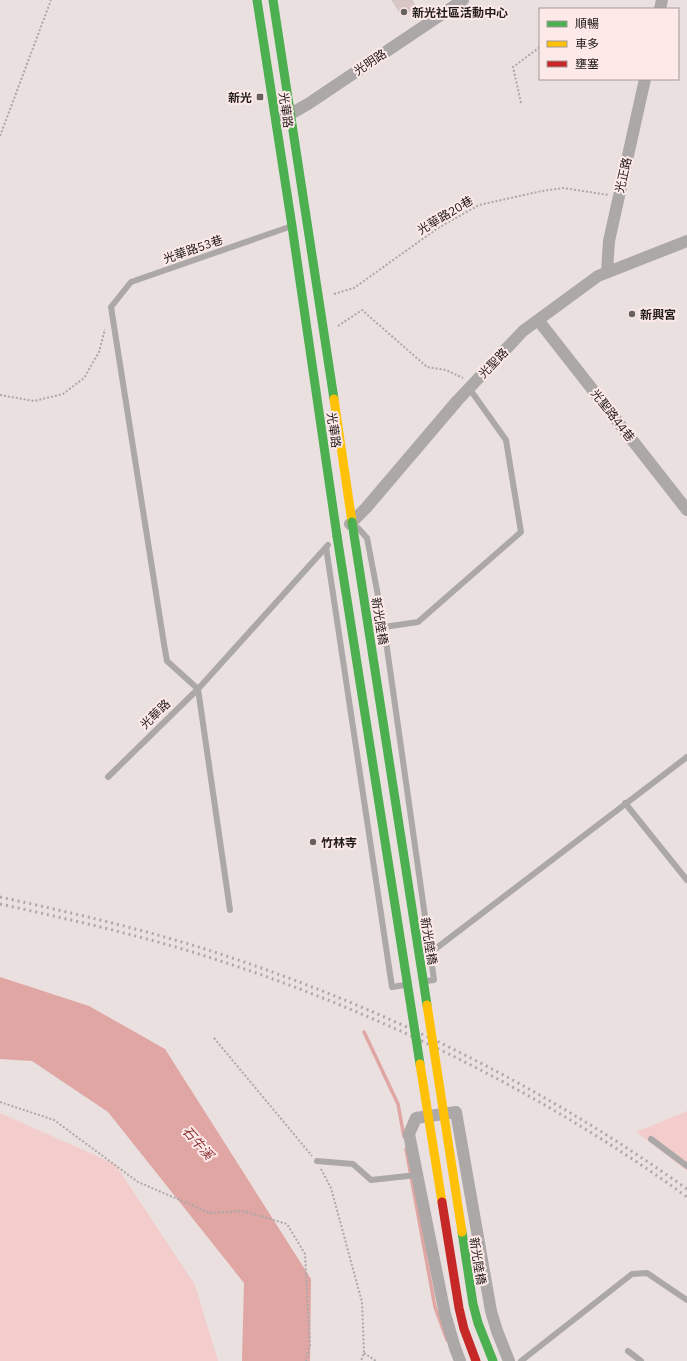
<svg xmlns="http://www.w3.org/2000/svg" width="687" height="1361" font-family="'IBM Plex Sans','Noto Sans TC',sans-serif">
	<rect width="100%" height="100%" fill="#eae0df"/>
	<path fill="#f3cdcb" d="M687 1111V1171L636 1132Z
		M0 1113 115 1164 195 1285 218 1361H0Z"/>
	<path fill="#dfa6a3" d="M0 977 89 1006 165 1049 311 1279 310 1361H242L244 1283 108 1112 32 1061 0 1059Z"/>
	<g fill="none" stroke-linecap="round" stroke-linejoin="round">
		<path stroke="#dfa6a3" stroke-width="3.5" d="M364 1032 398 1104 404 1137
			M406 1149 435 1307 447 1340"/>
	</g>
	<path fill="#dac7c5" stroke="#cbc3c2" d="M392 0H412L416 7 402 16Z"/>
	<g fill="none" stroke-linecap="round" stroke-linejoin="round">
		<path stroke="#ada8a8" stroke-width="2" stroke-dasharray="2 2" stroke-linecap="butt" d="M521 103 513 67 540 47
			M0 136 51 0
			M334 294 354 288 438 228 479 205 542 191 563 188 609 195
			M338 326 362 310 427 367 446 370 463 378
			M0 395 34 401 63 394 84 378 99 352 105 329
			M214 1038 312 1156
			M0 1102 54 1120 138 1182 210 1213 243 1211 287 1224 305 1254 310 1345 306 1361
			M321 1169 331 1188 362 1302 364 1353 361 1361
			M364 1353 376 1361"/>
		<path stroke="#aca8a8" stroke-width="6" d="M358 528 367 538 384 627 418 622 521 532 506 440 469 388
			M326 547 392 987 405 985
			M384 627 434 980 426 981
			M108 777 198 689 328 545
			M625 803 687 880
			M230 910 198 689 167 661 164 644 111 307 131 282 289 227
			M430 953 687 757
			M651 1139 687 1166
			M317 1161 353 1164 371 1180 417 1175
			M628 1351 641 1361
			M521 1361 632 1274 647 1273 687 1300"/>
		<path stroke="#aca8a8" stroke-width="12" d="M660 9 662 0
			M285 117 308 104 463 0
			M607 272 609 241 645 79
			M538 320 687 510
			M350 524 366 508 457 401 523 331 598 276 687 241
			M460 1361 455 1348 445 1314 409 1134 416 1118 456 1112 491 1311 497 1331 509 1361"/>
		<path stroke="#4caf50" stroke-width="9" d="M257 0 292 226 337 536
			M273 0 334 399"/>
		<path stroke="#ffc107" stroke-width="9" d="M334 399 352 522"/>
		<path stroke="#aea9a8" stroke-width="3" stroke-dasharray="2 4" stroke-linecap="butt" d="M0 897C69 912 138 928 205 949 377 1004 540 1084 687 1189
			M0 904C68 919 135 934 202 955 371 1008 543 1092 687 1197"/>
		<path stroke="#4caf50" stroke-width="9" d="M352 522 427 1005
			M337 536 420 1064
			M462 1232 473 1304 478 1323 493 1361"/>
		<path stroke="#ffc107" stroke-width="9" d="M427 1005 462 1232
			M420 1064 442 1202"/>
		<path stroke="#c62828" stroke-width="9" d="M442 1202 459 1308 464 1329 476 1361"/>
	</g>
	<g fill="#67605f" stroke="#fce9e8" stroke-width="1.5">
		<circle cx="404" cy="12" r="4"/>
		<rect x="256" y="93" width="8" height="8" rx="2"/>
		<circle cx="632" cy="314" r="4"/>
		<circle cx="313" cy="842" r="4"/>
	</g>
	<g text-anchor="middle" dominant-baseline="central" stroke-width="4" stroke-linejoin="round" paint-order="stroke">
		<g font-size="12" font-weight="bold" fill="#211b1a" stroke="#fce9e8" text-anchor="start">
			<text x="412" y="12">新光社區活動中心</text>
			<text x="252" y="97" text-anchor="end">新光</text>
			<text x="640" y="314">新興宮</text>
			<text x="321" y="842">竹林寺</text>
		</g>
		<g font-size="12" fill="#211b1a" stroke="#fce9e8">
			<text transform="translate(370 62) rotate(-34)">光明路</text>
			<text transform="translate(286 110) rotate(82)">光華路</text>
			<text transform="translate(623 175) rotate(-77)">光正路</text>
			<text transform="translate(445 215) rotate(-31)">光華路20巷</text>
			<text transform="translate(193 249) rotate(-19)">光華路53巷</text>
			<text transform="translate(493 363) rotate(-46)">光聖路</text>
			<text transform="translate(613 415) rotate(52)">光聖路44巷</text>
			<text transform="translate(334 430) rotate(82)">光華路</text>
			<text transform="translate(380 621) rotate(81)">新光陸橋</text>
			<text transform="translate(155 714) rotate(-44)">光華路</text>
			<text transform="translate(429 941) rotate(81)">新光陸橋</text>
			<text transform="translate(478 1261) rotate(81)">新光陸橋</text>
		</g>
		<g font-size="13" font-style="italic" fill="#882d2f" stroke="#fce9e8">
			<text transform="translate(198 1143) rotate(49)">石牛溪</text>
		</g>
	</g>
	<rect x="539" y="8" width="140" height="72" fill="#fce9e8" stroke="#a49796"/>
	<rect x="547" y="21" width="20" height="6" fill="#4caf50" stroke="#a49796"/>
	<text x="575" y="28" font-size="12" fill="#211b1a">順暢</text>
	<rect x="547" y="41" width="20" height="6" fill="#ffc107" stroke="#a49796"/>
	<text x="575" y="48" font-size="12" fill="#211b1a">車多</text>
	<rect x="547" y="61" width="20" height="6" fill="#c62828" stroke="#a49796"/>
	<text x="575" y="68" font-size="12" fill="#211b1a">壅塞</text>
</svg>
